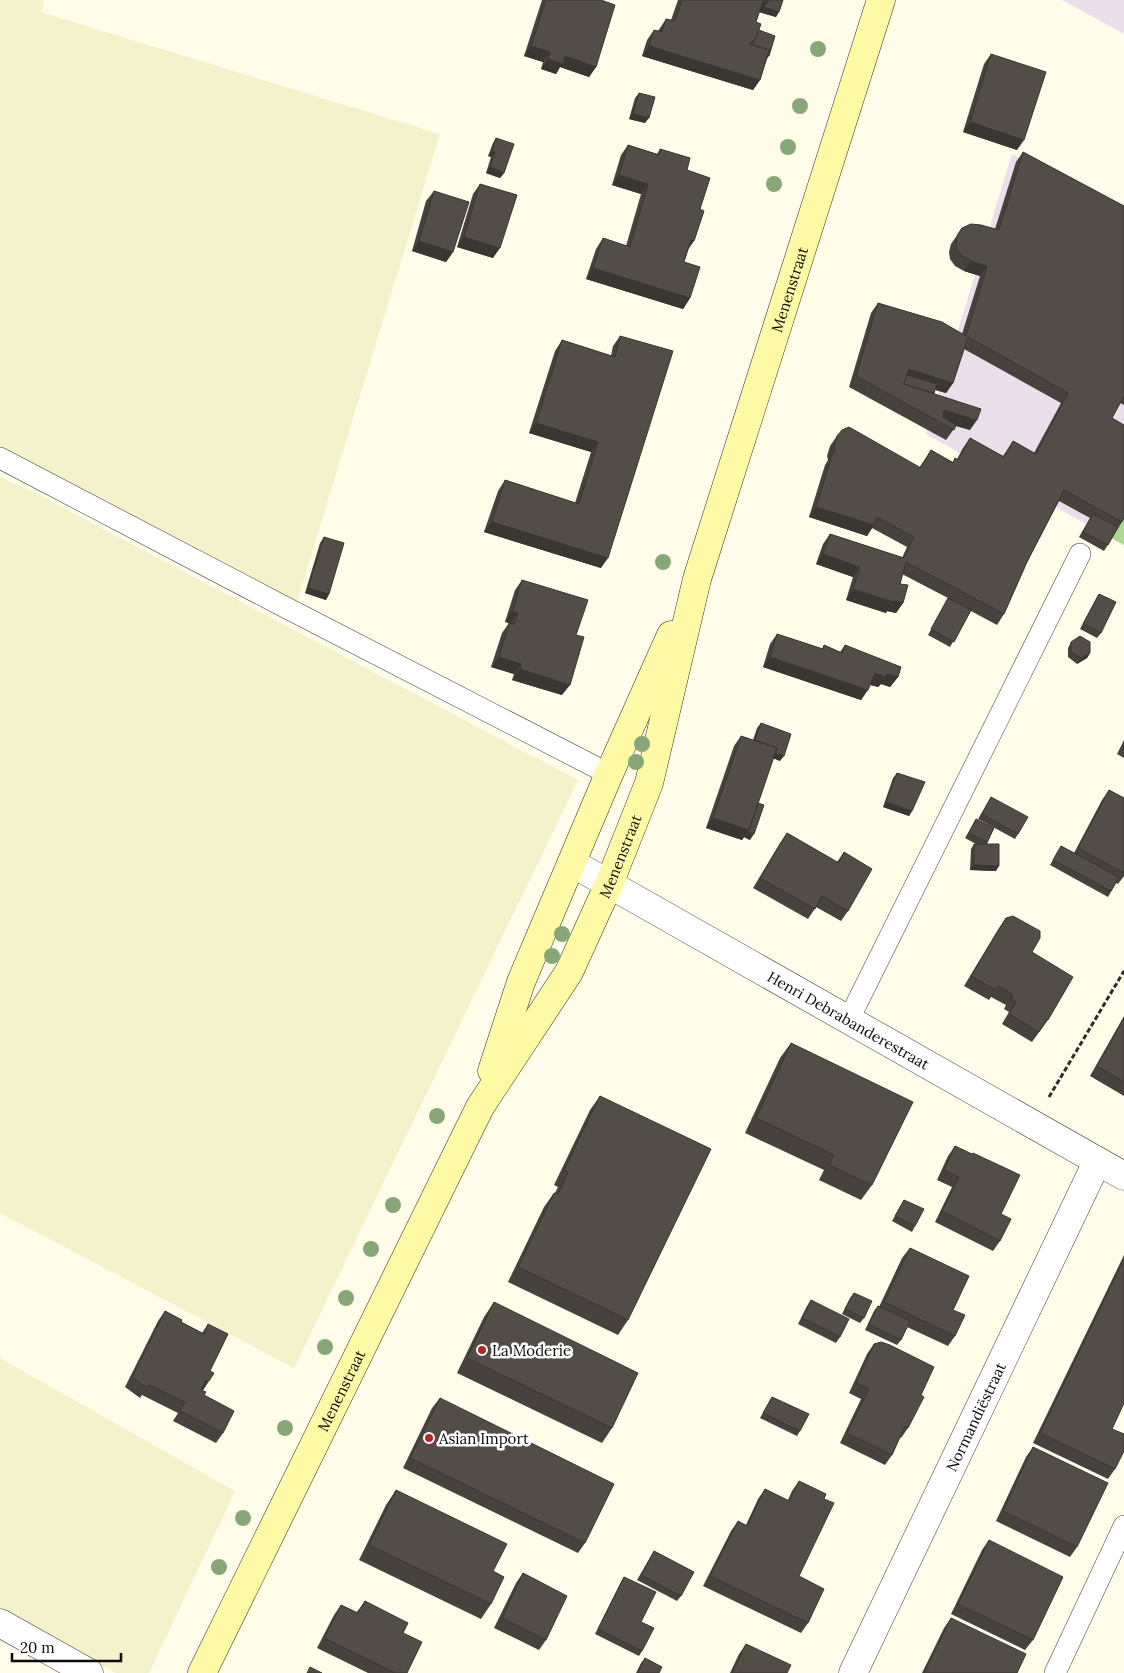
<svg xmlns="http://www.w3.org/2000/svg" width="1124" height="1673" font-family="Lora,serif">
	<rect width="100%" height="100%" fill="#fffce9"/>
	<path fill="#eadfea" d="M1062 0H1124V34Z
		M1012 154 1124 211V513L1109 537 926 434Z"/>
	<path fill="#f3f2cb" d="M0 0H44L41 12 440 134 297 602 0 446Z
		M0 477 39 495 578 780 294 1368 0 1213Z
		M0 1358 235 1491 149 1673H116L0 1610Z"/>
	<path fill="#afd894" d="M1124 513V545L1109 537Z"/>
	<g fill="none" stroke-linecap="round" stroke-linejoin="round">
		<g stroke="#3e3e3e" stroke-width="22">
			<path id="service" d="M0 458 279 604 609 774
				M848 1021 1080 554
				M1055 1673 1124 1526"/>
		</g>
		<g stroke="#3e3e3e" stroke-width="29">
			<g id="minor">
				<path id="s1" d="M572 863 1124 1176"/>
				<path d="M0 1623 89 1673"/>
				<path id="s2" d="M853 1673 1097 1162"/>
			</g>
		</g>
		<g stroke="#2d2d2d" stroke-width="29">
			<g id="secondary">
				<path d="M492 1071 521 982 609 774 671 635"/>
				<path id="s3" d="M202 1673 480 1107 569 972 609 884 649 783 697 579 881 0"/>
			</g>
		</g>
		<path stroke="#2d2d2d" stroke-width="3" stroke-dasharray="5 2.5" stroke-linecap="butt" d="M1049 1097 1124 971"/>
		<use href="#service" stroke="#fff" stroke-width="21"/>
		<use href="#minor" stroke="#fff" stroke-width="28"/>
		<use href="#secondary" stroke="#fef9a5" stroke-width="28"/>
	</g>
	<g fill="#88a779">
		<circle cx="818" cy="49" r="8"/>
		<circle cx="800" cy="106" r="8"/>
		<circle cx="788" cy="147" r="8"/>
		<circle cx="774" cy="184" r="8"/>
		<circle cx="663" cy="562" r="8"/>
		<circle cx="642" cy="744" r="8"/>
		<circle cx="636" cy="762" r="8"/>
		<circle cx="562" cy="934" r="8"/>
		<circle cx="552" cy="956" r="8"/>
		<circle cx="437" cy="1116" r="8"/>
		<circle cx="393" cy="1205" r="8"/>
		<circle cx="371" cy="1249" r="8"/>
		<circle cx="346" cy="1298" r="8"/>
		<circle cx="325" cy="1347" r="8"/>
		<circle cx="285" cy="1428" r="8"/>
		<circle cx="243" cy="1518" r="8"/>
		<circle cx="219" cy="1567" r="8"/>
	</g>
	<path fill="#47423e" d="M542 0H601L596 67 589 77 560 67 556 74 541 69 543 62 524 56Z
		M678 0H783L776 17 759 12 756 22 769 56 767 59 760 80 753 90 642 56 647 40 654 30 658 31 666 19 671 20Z
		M991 54 1017 150 963 132 984 64Z
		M639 93 645 123 629 119 635 98Z
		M496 138 504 173 500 178 486 173 491 157 488 156 493 143Z
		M628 145 657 154 660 149 687 170 688 250 684 262 690 298 683 309 586 279 596 249 603 238 626 246 641 194 612 185 621 155Z
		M1023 152 1124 206V405L1120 403 1112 418 1122 522 1104 551 1079 537 1090 518 1059 501 1027 562 1004 614 997 625 971 611 950 647 928 635 948 598 902 574 900 584 903 603 896 613 887 611 886 613 846 600 853 577 816 564 823 544 830 534 902 558 907 547 872 528 867 536 809 517 825 465 828 460 827 456 830 446 837 436 919 468 931 450 953 462 955 458 957 459 963 448 970 438 1003 456 1013 441 1034 453 1061 403 964 349 953 383 946 393 935 390 934 393 970 430 956 426 946 440 849 387 871 313 878 303 962 334 980 276 964 271 955 266 950 259 949 252 951 244 962 228 995 229 1016 162Z
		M480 184 493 258 457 247 473 194Z
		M434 191 453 252 446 262 412 251 426 201Z
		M620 336 601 568 484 532 498 491 505 480 575 503 591 452 529 433 555 351 562 340 611 356 613 346Z
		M324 537 329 594 326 600 305 593 320 543Z
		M522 580 576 635 562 695 512 680 514 674 491 667 502 633 509 623 505 622 515 590Z
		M1099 594 1101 633 1097 638 1080 629 1096 599Z
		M777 634 822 649 824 645 840 652 845 645 898 677 890 687 881 684 878 687 870 685 861 700 763 667 770 644Z
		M1071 642 1090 653 1087 658 1077 664 1068 657V648Z
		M761 723 780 761 773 758 758 803 750 840 744 837 742 840 706 828 734 746 741 736 753 740 757 728Z
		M1124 740V758L1117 754Z
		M897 773 912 811 909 816 883 807 893 778Z
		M1109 790 1124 798V876L1118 884 1116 883 1108 897 1050 865 1061 846 1074 853 1102 800Z
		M991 797 1018 834 1015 839 978 819Z
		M976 819 994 828 987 844 996 871 970 870 971 849 974 844H976L965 838Z
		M787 833 837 862 844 852 848 911 841 921 816 907 808 919 753 888 780 843Z
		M1006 918 1032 952 1048 1020 1032 1042 1002 1024 1009 1012 1004 1009 1006 1005 991 997 989 1000 964 986 999 928Z
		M1124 1016V1096L1090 1076Z
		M791 1043 872 1185 861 1200 819 1180 824 1170 745 1133 780 1058Z
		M600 1096 628 1320 618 1335 508 1282 544 1207 554 1193H555L558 1187 554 1185 590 1110Z
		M955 1146 1001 1214 1000 1241 993 1251 935 1222 952 1187 937 1180 948 1156Z
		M904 1200 915 1226 912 1232 892 1221Z
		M910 1248 953 1310 955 1336 948 1346 907 1327 901 1340 897 1345 865 1330 874 1311 878 1306 879 1307 902 1258Z
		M1124 1255V1403L1112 1429 1115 1469 1108 1479 1033 1443Z
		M854 1293 864 1318 860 1323 842 1314 850 1298Z
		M811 1300 840 1337 836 1343 798 1324 807 1306Z
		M494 1302 612 1428 602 1443 457 1373 484 1317Z
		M165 1311 181 1322 202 1333 208 1324 210 1371 203 1390 204 1395 223 1433 216 1443 173 1421 178 1413 142 1395 140 1398 125 1387 158 1321Z
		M874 1344 921 1395 908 1428 901 1438 900 1437 892 1455 885 1465 840 1443 861 1399 849 1393 867 1354Z
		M772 1397 800 1431 797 1436 760 1418Z
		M440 1398 585 1543 578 1553 403 1468 432 1408Z
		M1033 1447 1077 1547 1070 1557 996 1521 1026 1457Z
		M799 1481 824 1499 799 1576 808 1623 801 1633 703 1586 731 1531 738 1521 746 1525 758 1499 765 1489 788 1500 792 1491Z
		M396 1490 493 1571 491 1604 481 1619 359 1560 386 1505Z
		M989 1540 1033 1640 1025 1650 951 1614 982 1550Z
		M654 1551 681 1596 677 1601 637 1580Z
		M523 1573 546 1640 539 1650 494 1628 516 1583Z
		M624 1577 641 1622 642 1651 639 1656 595 1634 621 1582Z
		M365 1601 403 1633 407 1673H368L317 1648 334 1615 341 1605 356 1613Z
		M951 1618 1017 1673H922L944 1628Z
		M746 1644 787 1673H730L739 1654Z
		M645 1658 659 1673H636L641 1663Z"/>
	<path fill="#3a3632" d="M763 1 768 3 779 12 776 17 755 11Z
		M531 46 550 52 543 62 524 56Z
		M649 46 760 80 753 90 642 56Z
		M565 56 596 67 589 77 560 67 556 74 541 69 548 59Z
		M633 114 649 118 645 123 629 119Z
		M970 122 1024 140 1017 150 963 132Z
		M492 151 495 152 491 157 488 156Z
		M490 167 504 173 500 178 486 173Z
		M619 175 648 184 641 194 612 185Z
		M464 237 500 248 493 258 457 247Z
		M691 240 694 241 687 251Z
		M419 241 453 252 446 262 412 251Z
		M971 261 987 266 980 276 964 271Z
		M593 268 690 298 683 309 586 279Z
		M909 369 953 383 946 393 903 380Z
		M944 410 977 420 970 430 937 420Z
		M536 423 598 442 591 452 529 433Z
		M816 507 874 525 867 536 809 517Z
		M492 522 608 558 601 568 484 532Z
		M823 554 860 567 853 577 816 564Z
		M308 588 329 594 326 600 305 593Z
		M853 589 894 601 903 603 896 613 887 611 886 613 846 600Z
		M512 612 518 613 510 623 505 622Z
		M1090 653 1087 658 1077 664 1081 658Z
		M499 657 521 664 514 674 491 667Z
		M770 657 868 690 861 700 763 667Z
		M520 669 570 685 562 695 512 680Z
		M875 673 887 674 898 677 890 687 881 684 878 687 868 684Z
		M753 744 784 756 780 761 750 749Z
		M886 802 912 811 909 816 883 807Z
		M713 818 749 830 754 834 750 840 744 837 742 840 706 828Z
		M974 865 999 866 996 871 970 870Z
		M206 1380 209 1381 202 1392 199 1390Z"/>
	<path fill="#534d48" stroke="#3a3632" d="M546 0H601L615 5 596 67 565 56 563 64 548 59 550 52 531 46Z
		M682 0H768V3L763 1 756 22 761 24 756 38 749 44 769 50 760 80 649 46 654 30 662 32 666 19 675 21Z
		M768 0H783L779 12 764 7Z
		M759 30 775 36 769 56 768 55 769 50 752 45 756 38Z
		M991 54 1046 72 1024 140 970 122Z
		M639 93 655 97 649 118 633 114Z
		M496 138 514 144 504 173 490 167 495 152 492 151Z
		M628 145 659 155 660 149 690 158 687 170 710 178 700 209 704 211 694 241 691 240 684 262 700 267 690 298 593 268 603 238 630 247 648 184 619 175Z
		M1023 152 1124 206V396L1112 418 1124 425V518L1122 522 1064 490 1027 562 1004 614 906 562 900 584 908 585 903 603 894 601 893 602 853 589 860 567 823 554 830 534 904 558 914 537 877 517 874 525 816 507 832 455 835 450 834 446 837 436 842 430 849 427 921 468 931 450 953 463 955 458 958 460 970 438 1004 457 1013 441 1036 454 1068 393 968 337 953 383 909 369 904 384 981 409 977 420 944 410 943 417 956 425 954 430 856 376 878 303 942 322 966 336 987 266 971 261 962 256 957 249 956 242 958 234 962 228 971 224 981 225 999 230Z
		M480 184 517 195 500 248 464 237Z
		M434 191 469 202 453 252 419 241Z
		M620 336 673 351 608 558 492 522 505 480 579 504 598 442 536 423 562 340 615 357Z
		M907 375 937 384 934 393 904 384Z
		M1093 514 1118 527 1108 545 1083 532Z
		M324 537 344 543 329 594 308 588Z
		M522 580 588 600 576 635 584 637 570 685 520 669 521 664 499 657 509 623 514 624 518 613 512 612Z
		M1099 594 1116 602 1101 633 1083 624Z
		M948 598 971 610 954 642 931 629Z
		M777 634 823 649 824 645 842 653 845 645 901 667 898 677 887 674 885 677 875 673 868 690 770 657Z
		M1080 636 1090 642V653L1081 658 1071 652V642Z
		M761 723 791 734 784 756 775 752 777 748 755 740Z
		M741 736 777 748 749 830 713 818Z
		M897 773 925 782 912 811 886 802Z
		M1109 790 1124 798V873L1078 848Z
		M991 797 1028 817 1018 834 982 814Z
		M758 803 764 805 754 834 748 832 749 830Z
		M976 819 994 828 987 842 969 833Z
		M787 833 839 863 844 852 872 869 848 911 822 896 815 909 760 878Z
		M974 844H999V866L974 865Z
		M1061 846 1119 877 1111 891 1053 860Z
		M1013 916 1040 931V938L1032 952 1073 977 1048 1020 1047 1019 1039 1032 1009 1014 1016 1002 1011 999 1013 995 998 986 996 990 971 976 1006 918Z
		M1124 1018V1082L1097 1066Z
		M791 1043 913 1102 872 1185 829 1165 834 1155 756 1118Z
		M600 1096 711 1149 628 1320 518 1267 554 1193 558 1194 568 1172 564 1170Z
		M955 1146 972 1154 973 1153 1020 1175 1001 1214 1011 1219 1000 1241 942 1211 959 1177 944 1170Z
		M904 1200 924 1209 915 1226 895 1216Z
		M910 1248 969 1276 953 1310 965 1315 955 1336 884 1302Z
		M1124 1259V1403L1112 1429 1124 1434V1451L1115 1469 1040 1433Z
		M854 1293 872 1301 864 1318 845 1309Z
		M811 1300 849 1319 840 1337 802 1318Z
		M494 1302 638 1373 612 1428 467 1358Z
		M878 1306 910 1321 901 1340 869 1324Z
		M165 1311 182 1320 181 1322 204 1334 208 1324 228 1334 210 1371 214 1373 209 1381 206 1380 201 1390 206 1392 204 1395 234 1411 223 1433 180 1411 185 1402 149 1385 147 1388 132 1377Z
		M881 1342 890 1345 934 1367 921 1395 924 1397 908 1428 905 1426 892 1455 847 1433 869 1389 856 1383 874 1344Z
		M772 1397 809 1414 800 1431 763 1413Z
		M440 1398 614 1484 585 1543 410 1458Z
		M1033 1447 1108 1483 1077 1547 1003 1511Z
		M799 1481 826 1494 824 1499 834 1503 799 1576 824 1589 808 1623 710 1576 738 1521 747 1526 765 1489 789 1501Z
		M396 1490 507 1544 493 1571 504 1577 491 1604 369 1545Z
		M989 1540 1063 1577 1033 1640 958 1604Z
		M654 1551 694 1572 681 1596 641 1575Z
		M523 1573 567 1596 546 1640 502 1618Z
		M624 1577 656 1592 641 1622 654 1628 642 1651 598 1629Z
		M365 1601 408 1623 403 1633 422 1642 407 1673H395L324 1638 341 1605 358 1613Z
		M951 1618 1026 1654 1017 1673H924Z
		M746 1644 791 1665 787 1673H732Z
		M645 1658 662 1667 659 1673H638Z
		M310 1667 322 1673H307Z"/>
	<g fill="#b82726" stroke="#fff" stroke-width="2">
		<circle cx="482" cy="1350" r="5"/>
		<circle cx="429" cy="1438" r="5"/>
	</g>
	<g text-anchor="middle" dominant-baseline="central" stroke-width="5" stroke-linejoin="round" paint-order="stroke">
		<g font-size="15" fill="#0b0b0b" stroke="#fff">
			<text stroke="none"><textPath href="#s3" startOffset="1511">Menenstraat</textPath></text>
			<text stroke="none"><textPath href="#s3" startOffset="919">Menenstraat</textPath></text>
			<text stroke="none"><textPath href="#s1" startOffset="318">Henri Debrabanderestraat</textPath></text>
			<text stroke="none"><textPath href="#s3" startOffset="315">Menenstraat</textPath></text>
			<text stroke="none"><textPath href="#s2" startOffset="284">Normandiëstraat</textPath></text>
		</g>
		<g font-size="15" fill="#0b0b0b" stroke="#fff" text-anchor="start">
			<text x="492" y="1350">La Moderie</text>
			<text x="439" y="1438">Asian Import</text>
		</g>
	</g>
	<path d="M12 1653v8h109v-8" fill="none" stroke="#0b0b0b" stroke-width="2.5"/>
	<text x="20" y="1653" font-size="15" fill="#0b0b0b" stroke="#ffffff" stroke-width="4" paint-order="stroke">20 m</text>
</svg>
